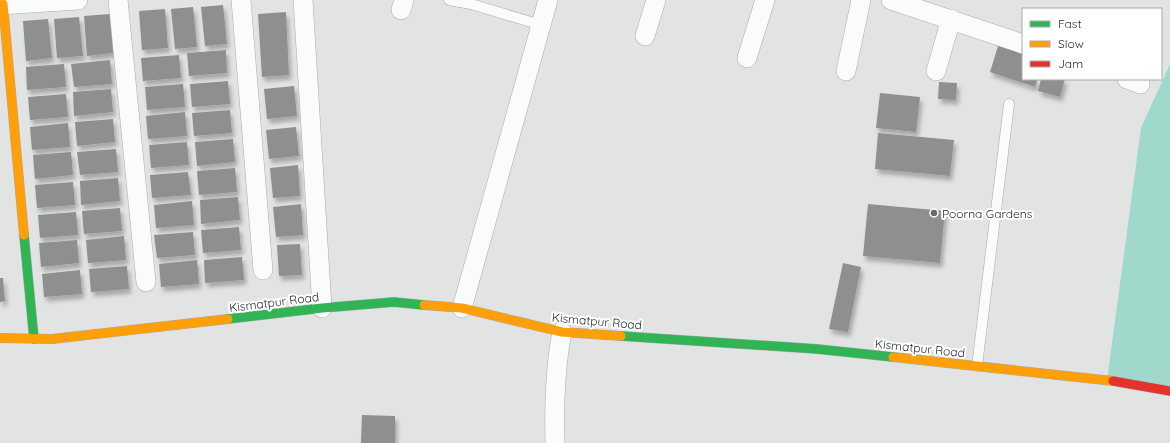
<svg xmlns="http://www.w3.org/2000/svg" width="1170" height="443" font-family="Quicksand,sans-serif">
	<defs>
		<filter id="shadow"><feDropShadow dx="2.5" dy="4.5" stdDeviation="2" flood-color="#0004"/></filter>
	</defs>
	<rect width="100%" height="100%" fill="#e1e4e3"/>
	<path fill="#a0d9cb" d="M1170 64V391L1107 380 1141 128Z"/>
	<path fill="#8e908f" filter="url(#shadow)" d="M223 5 227 44 205 46 201 7Z
		M193 7 197 47 175 49 171 9Z
		M165 9 168 48 142 50 139 11Z
		M286 12 289 75 262 77 258 14Z
		M110 14 113 53 87 56 84 16Z
		M79 17 83 56 57 58 54 19Z
		M48 19 52 58 26 61 23 21Z
		M999 43 1023 51V79H1038L1035 87 990 72Z
		M226 50 227 73 189 76 187 53Z
		M179 55 181 78 143 81 141 58Z
		M110 60 112 84 74 87 71 64Z
		M64 64 66 87 27 90 26 67Z
		M1041 79H1065L1060 97 1038 91Z
		M228 81 230 104 192 107 190 84Z
		M939 82 957 83 956 100 938 99Z
		M183 84 185 107 147 110 145 87Z
		M294 86 297 116 267 119 264 89Z
		M111 89 113 112 74 116 73 92Z
		M880 93 920 97 916 132 876 128Z
		M66 94 68 117 30 120 28 97Z
		M230 110 232 133 194 136 192 113Z
		M185 112 187 136 148 139 146 116Z
		M113 119 115 142 77 146 75 122Z
		M68 123 70 147 32 150 30 127Z
		M296 127 299 156 269 159 266 130Z
		M878 133 954 140 950 176 875 169Z
		M233 139 235 162 197 166 195 142Z
		M187 142 189 165 151 168 149 145Z
		M116 149 118 172 80 175 77 152Z
		M71 152 73 175 35 179 33 155Z
		M298 165 300 196 273 198 270 168Z
		M235 168 237 192 199 195 197 171Z
		M188 172 191 195 152 198 150 175Z
		M118 178 120 201 81 205 80 181Z
		M73 182 75 205 37 208 35 185Z
		M238 197 240 220 201 224 200 200Z
		M192 201 194 225 156 228 154 205Z
		M301 204 303 235 276 237 273 207Z
		M868 204 945 211 940 263 863 256Z
		M120 208 122 231 84 234 82 211Z
		M76 212 78 235 40 238 38 215Z
		M239 227 241 250 203 253 201 230Z
		M193 232 195 255 157 258 154 235Z
		M124 236 126 260 88 263 86 240Z
		M77 240 79 263 41 267 39 243Z
		M300 244 302 275 279 276 277 245Z
		M242 257 244 280 205 283 204 260Z
		M197 260 199 284 161 287 159 264Z
		M843 263 861 267 848 332 829 329Z
		M127 266 129 289 91 292 89 269Z
		M80 270 82 294 44 297 42 274Z
		M0 278H3L5 301 0 302Z
		M362 415 395 416V443H361Z"/>
	<g fill="none" stroke-linecap="round" stroke-linejoin="round">
		<g stroke="#a9abaa" stroke-width="11">
			<path id="lane" d="M449 0 471 4 541 25
				M977 366 1009 104"/>
		</g>
		<g stroke="#a9abaa" stroke-width="20">
			<path id="street" d="M118 0 146 282
				M241 0 263 270
				M303 0 322 308
				M891 0 1023 44
				M0 5 78 0
				M401 10 404 0
				M645 36 656 0
				M747 58 765 0
				M846 71 861 0
				M936 71 951 19
				M1127 79 1140 84
				M462 308 548 0
				M555 443C554 406 555 368 562 332"/>
		</g>
		<g stroke="#a9abaa" stroke-width="10">
			<path id="fast" d="M24 235 34 339
				M228 319 322 308 394 302 424 305
				M621 336 817 349 893 357"/>
		</g>
		<g stroke="#a9abaa" stroke-width="10">
			<path id="slow" d="M3 4 24 235
				M424 305 462 308 562 332 621 336
				M0 338 52 339 228 319
				M893 357 1113 381"/>
		</g>
		<g stroke="#a9abaa" stroke-width="10">
			<path id="jam" d="M1113 381 1170 391"/>
		</g>
		<use href="#lane" stroke="#fafbfb" stroke-width="10"/>
		<use href="#street" stroke="#fafbfb" stroke-width="19"/>
		<use href="#fast" stroke="#30b455" stroke-width="9"/>
		<use href="#slow" stroke="#ff9f0a" stroke-width="9"/>
		<use href="#jam" stroke="#e5322d" stroke-width="9"/>
	</g>
	<circle fill="#696c6b" stroke="#fff" stroke-width="1.5" cx="934" cy="213" r="4"/>
	<g text-anchor="middle" dominant-baseline="central" stroke-width="4" stroke-linejoin="round" paint-order="stroke">
		<g font-size="12" fill="#292b2b" stroke="#fff" text-anchor="start">
			<text x="942" y="213">Poorna Gardens</text>
		</g>
		<g font-size="12" fill="#292b2b" stroke="#fff">
			<text transform="translate(274 302) rotate(-7)">Kismatpur Road</text>
			<text transform="translate(597 321) rotate(5)">Kismatpur Road</text>
			<text transform="translate(920 348) rotate(6)">Kismatpur Road</text>
		</g>
	</g>
	<rect x="1022" y="8" width="140" height="72" fill="#ffffff" stroke="#a9aaaa"/>
	<rect x="1030" y="21" width="20" height="6" fill="#30b455" stroke="#a9aaaa"/>
	<text x="1058" y="28" font-size="12" fill="#292b2b">Fast</text>
	<rect x="1030" y="41" width="20" height="6" fill="#ff9f0a" stroke="#a9aaaa"/>
	<text x="1058" y="48" font-size="12" fill="#292b2b">Slow</text>
	<rect x="1030" y="61" width="20" height="6" fill="#e5322d" stroke="#a9aaaa"/>
	<text x="1058" y="68" font-size="12" fill="#292b2b">Jam</text>
</svg>
